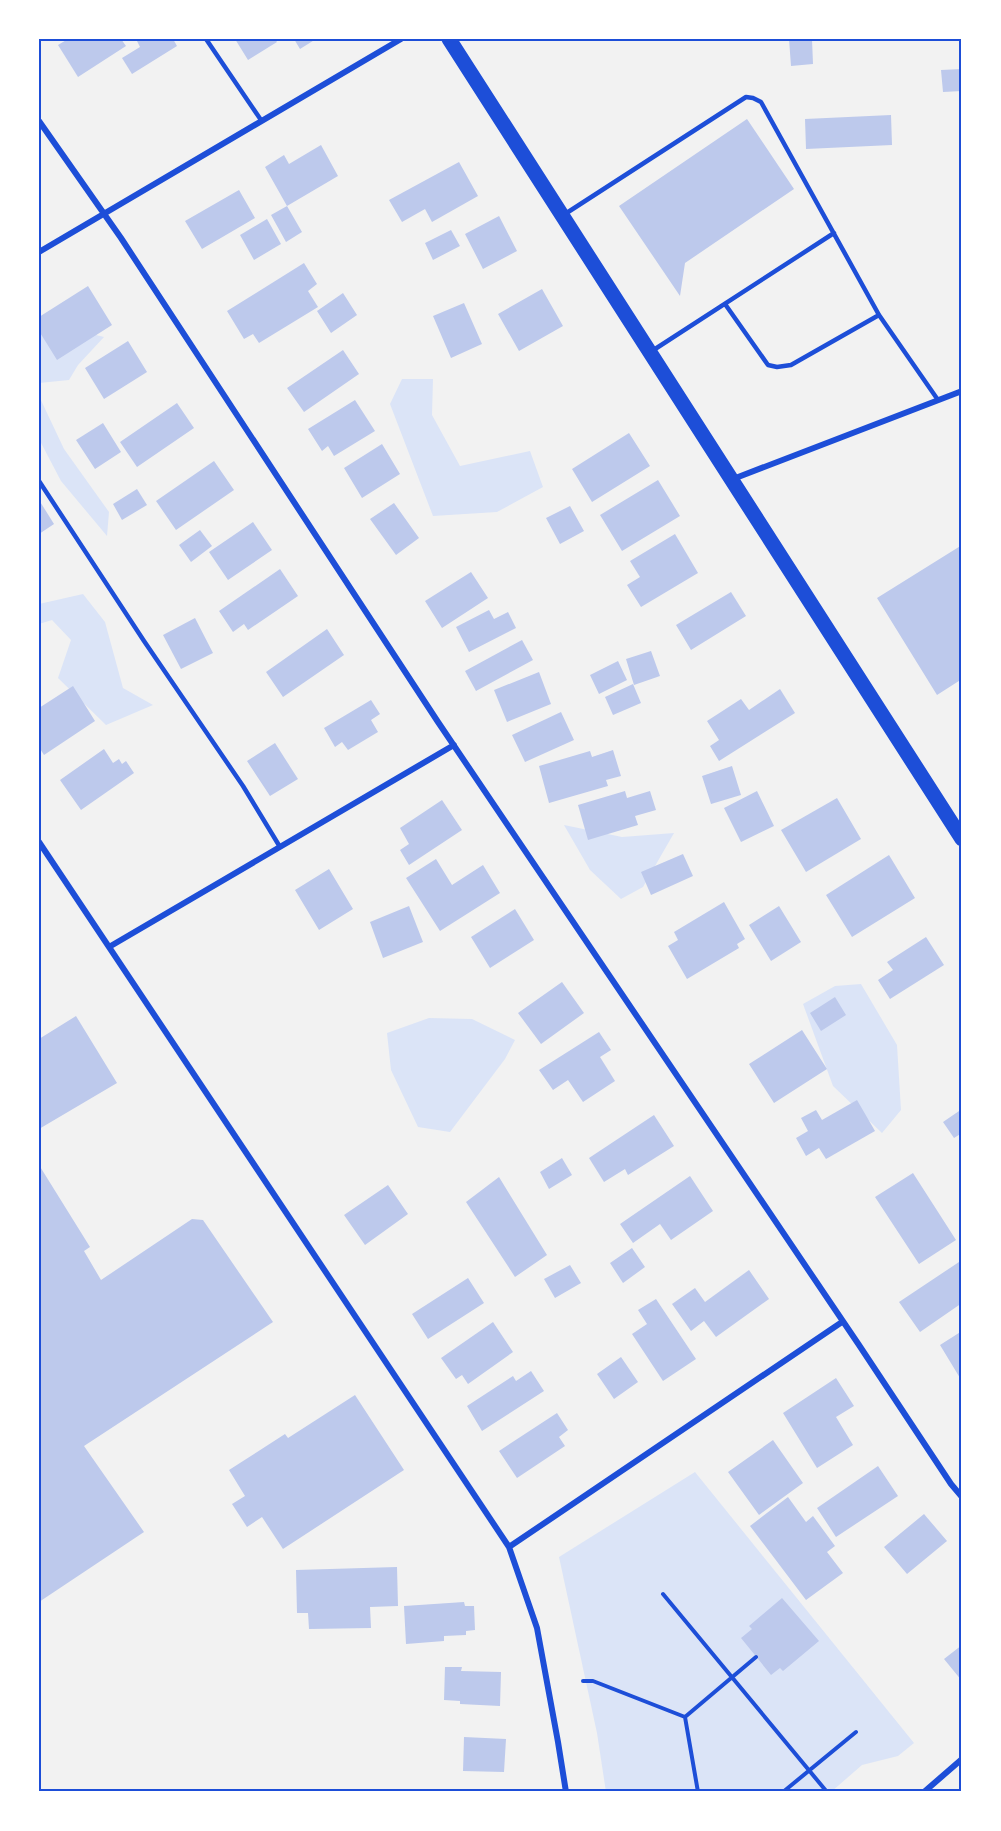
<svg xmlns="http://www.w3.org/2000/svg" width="1001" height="1831" font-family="Arial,sans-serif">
	<rect width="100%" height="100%" fill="#f2f2f2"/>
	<path fill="#dbe4f7" d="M56 325 104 337 78 365 69 380 39 383V329Z
		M402 379H433L432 415 460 466 530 451 543 487 497 512 433 516 390 404Z
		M39 396 64 449 109 512 107 536 61 481 39 439Z
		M83 594 105 622 123 688 153 705 106 725 58 678 71 640 52 620 39 624V604Z
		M564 825 622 837 674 833 643 887 621 899 590 870Z
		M861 984 897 1045 901 1110 882 1133 833 1086 803 1004 835 986Z
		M429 1018 472 1019 515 1040 505 1059 450 1132 418 1127 391 1070 387 1033Z
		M695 1472 914 1743 898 1756 862 1765 831 1792H606L597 1733 559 1557Z"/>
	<path fill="#bdc9ec" d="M68 39H121L126 46 78 77 58 45Z
		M136 39H173L177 46 132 74 122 58 140 47Z
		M235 39H275L277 42 248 60Z
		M294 39H316L300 49Z
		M789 39H812L813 64 791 66Z
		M962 69V91L943 92 941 70Z
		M891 115 892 145 806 149 805 119Z
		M747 119 794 189 685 263 680 296 619 206Z
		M321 145 338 176 287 206 265 167 284 155 289 164Z
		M459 162 478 196 432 222 425 209 402 222 389 200Z
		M239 190 255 218 202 249 185 221Z
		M287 206 302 232 286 242 271 215Z
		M499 216 517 251 483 269 465 234Z
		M267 219 281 244 254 260 240 235Z
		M451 230 460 246 433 260 425 243Z
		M304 263 317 284 308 291 318 307 259 343 253 334 244 339 227 311Z
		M88 286 112 325 57 360 39 331V317Z
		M542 289 563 326 519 351 498 314Z
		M343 293 357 315 331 333 317 311Z
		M464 303 482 344 451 358 433 316Z
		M128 341 147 372 104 399 85 368Z
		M343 350 359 374 304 412 287 388Z
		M355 400 375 431 334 456 328 446 322 451 308 429Z
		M177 403 194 428 137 467 120 442Z
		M103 423 121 452 95 469 76 440Z
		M629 433 650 466 592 502 572 469Z
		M382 444 400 474 362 498 344 468Z
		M214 461 234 490 176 530 156 501Z
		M658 480 680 516 622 551 600 515Z
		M137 489 147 505 122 520 113 504Z
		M39 500 54 524 39 534Z
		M394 503 419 538 396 555 370 519Z
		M570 506 584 531 560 544 546 518Z
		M253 522 272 550 228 580 209 552Z
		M200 530 212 546 191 562 179 545Z
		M675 534 698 573 641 607 627 585 640 577 630 561Z
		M962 545V679L937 695 877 598Z
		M280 569 298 596 248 630 244 624 233 632 219 611Z
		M471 572 488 598 442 628 425 601Z
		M731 592 746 616 691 650 676 625Z
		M489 610 494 619 508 612 516 628 469 652 456 627Z
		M195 618 213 653 181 669 163 635Z
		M327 629 344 655 283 697 266 672Z
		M522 640 533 660 476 691 465 671Z
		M651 651 660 676 634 685 626 659Z
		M618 661 627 680 599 694 590 675Z
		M539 672 551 704 507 722 494 690Z
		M633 684 641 703 613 715 605 697Z
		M73 686 95 721 44 755 39 747V708Z
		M780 689 795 713 719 761 710 746 719 740 707 721 741 699 749 710Z
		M371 700 380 714 371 720 378 732 348 750 342 742 335 747 324 728Z
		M561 712 574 740 525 762 512 735Z
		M275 743 298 779 270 796 247 761Z
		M104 749 113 763 119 759 122 764 126 761 134 773 81 810 60 780Z
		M613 750 621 776 606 780 608 786 549 803 539 766 590 751 592 757Z
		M732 766 741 795 711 804 702 776Z
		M625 791 627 798 650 791 656 810 635 816 638 825 588 840 578 805Z
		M757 791 774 826 741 842 724 808Z
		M837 798 861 839 806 872 781 830Z
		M442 800 462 830 409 865 400 850 409 844 400 828Z
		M683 854 693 876 651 895 641 872Z
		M889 855 915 898 852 937 826 895Z
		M436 859 452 885 483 865 500 893 440 931 406 878Z
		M329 869 353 909 319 930 295 890Z
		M724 902 745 939 737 944 739 948 687 979 668 946 678 940 674 932Z
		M409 906 423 942 383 958 370 922Z
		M779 906 801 942 771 961 749 925Z
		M515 909 534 940 490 968 471 937Z
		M926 937 944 965 890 999 878 980 893 970 887 962Z
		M562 982 584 1013 541 1044 518 1013Z
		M835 997 846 1015 821 1031 810 1013Z
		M76 1016 117 1083 39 1129V1039Z
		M802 1030 827 1069 774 1103 749 1064Z
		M599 1032 611 1050 600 1057 615 1081 583 1102 568 1080 553 1090 539 1070Z
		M857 1100 875 1131 826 1159 819 1148 806 1156 796 1138 808 1131 801 1118 816 1110 822 1120Z
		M962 1109V1133L954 1138 943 1122Z
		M654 1115 674 1146 628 1175 625 1169 604 1182 589 1158Z
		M562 1158 572 1175 549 1189 540 1172Z
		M39 1165 90 1247 84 1251 101 1280 192 1219 203 1220 273 1322 84 1446 144 1532 39 1602Z
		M913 1173 956 1240 919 1264 875 1197Z
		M690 1176 713 1211 671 1240 660 1224 633 1243 620 1224Z
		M499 1177 547 1255 515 1277 466 1202Z
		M388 1185 408 1214 365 1245 344 1215Z
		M632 1248 645 1267 623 1283 610 1263Z
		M962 1260V1303L920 1332 899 1302Z
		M570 1265 581 1283 555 1298 544 1279Z
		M749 1270 769 1299 716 1337 704 1321 691 1331 672 1304 695 1288 705 1302Z
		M468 1278 484 1303 428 1339 412 1314Z
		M656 1299 696 1359 663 1381 632 1334 647 1324 638 1310Z
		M493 1322 513 1352 468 1384 462 1375 456 1379 441 1358Z
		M962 1331V1377L960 1378 940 1345Z
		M621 1357 638 1382 614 1399 597 1374Z
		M531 1371 544 1391 482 1431 467 1406 513 1376 516 1381Z
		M836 1378 854 1406 836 1417 853 1445 817 1468 783 1413Z
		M355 1395 404 1470 283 1549 262 1517 247 1527 232 1504 245 1496 229 1470 285 1434 288 1438Z
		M557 1413 568 1430 559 1437 565 1446 517 1478 499 1451Z
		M773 1440 803 1483 759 1515 728 1472Z
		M878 1466 898 1496 836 1537 817 1508Z
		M788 1497 806 1522 813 1516 835 1546 827 1552 843 1573 806 1600 750 1526Z
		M924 1514 947 1541 907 1574 884 1547Z
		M397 1567 398 1606 370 1607 371 1628 309 1629 308 1613H297L296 1570Z
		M782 1598 819 1641 783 1671 780 1668 771 1675 741 1638 752 1629 749 1626Z
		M464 1602 465 1606H474L475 1630 466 1631V1635L444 1636V1641L406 1644 404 1606Z
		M962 1645V1681L944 1659Z
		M445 1667H462L461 1671 501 1672 500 1706 460 1704V1701L444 1700Z
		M464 1737 506 1739 504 1772 463 1771Z"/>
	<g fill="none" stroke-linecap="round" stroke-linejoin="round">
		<path stroke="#1d4ed8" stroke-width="4" d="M663 1594 827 1792
			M583 1681H593L685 1717
			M685 1717 756 1657
			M685 1717 698 1792
			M783 1792 856 1732"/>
		<path stroke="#1d4ed8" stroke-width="4.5" d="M206 39 261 120
			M565 214 746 97 753 98 761 102 879 315 938 400
			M725 304 768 365 777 367 791 365 879 315
			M652 351 834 233
			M39 481 144 641 243 786 280 847"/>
		<path stroke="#1d4ed8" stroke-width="6" d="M39 121 121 238 438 722 859 1345 951 1484 962 1497
			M39 252 401 39
			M733 479 962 391
			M39 842 509 1547 537 1628 558 1742 566 1792
			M109 947 454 745
			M509 1547 842 1322
			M924 1792 962 1759"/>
		<path stroke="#1d4ed8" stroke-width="15" d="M449 39 962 839"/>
	</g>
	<rect width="1001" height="1831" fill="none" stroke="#ffffff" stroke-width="81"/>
	<rect x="40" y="40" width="920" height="1750" fill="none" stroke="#1d4ed8" stroke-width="2"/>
</svg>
